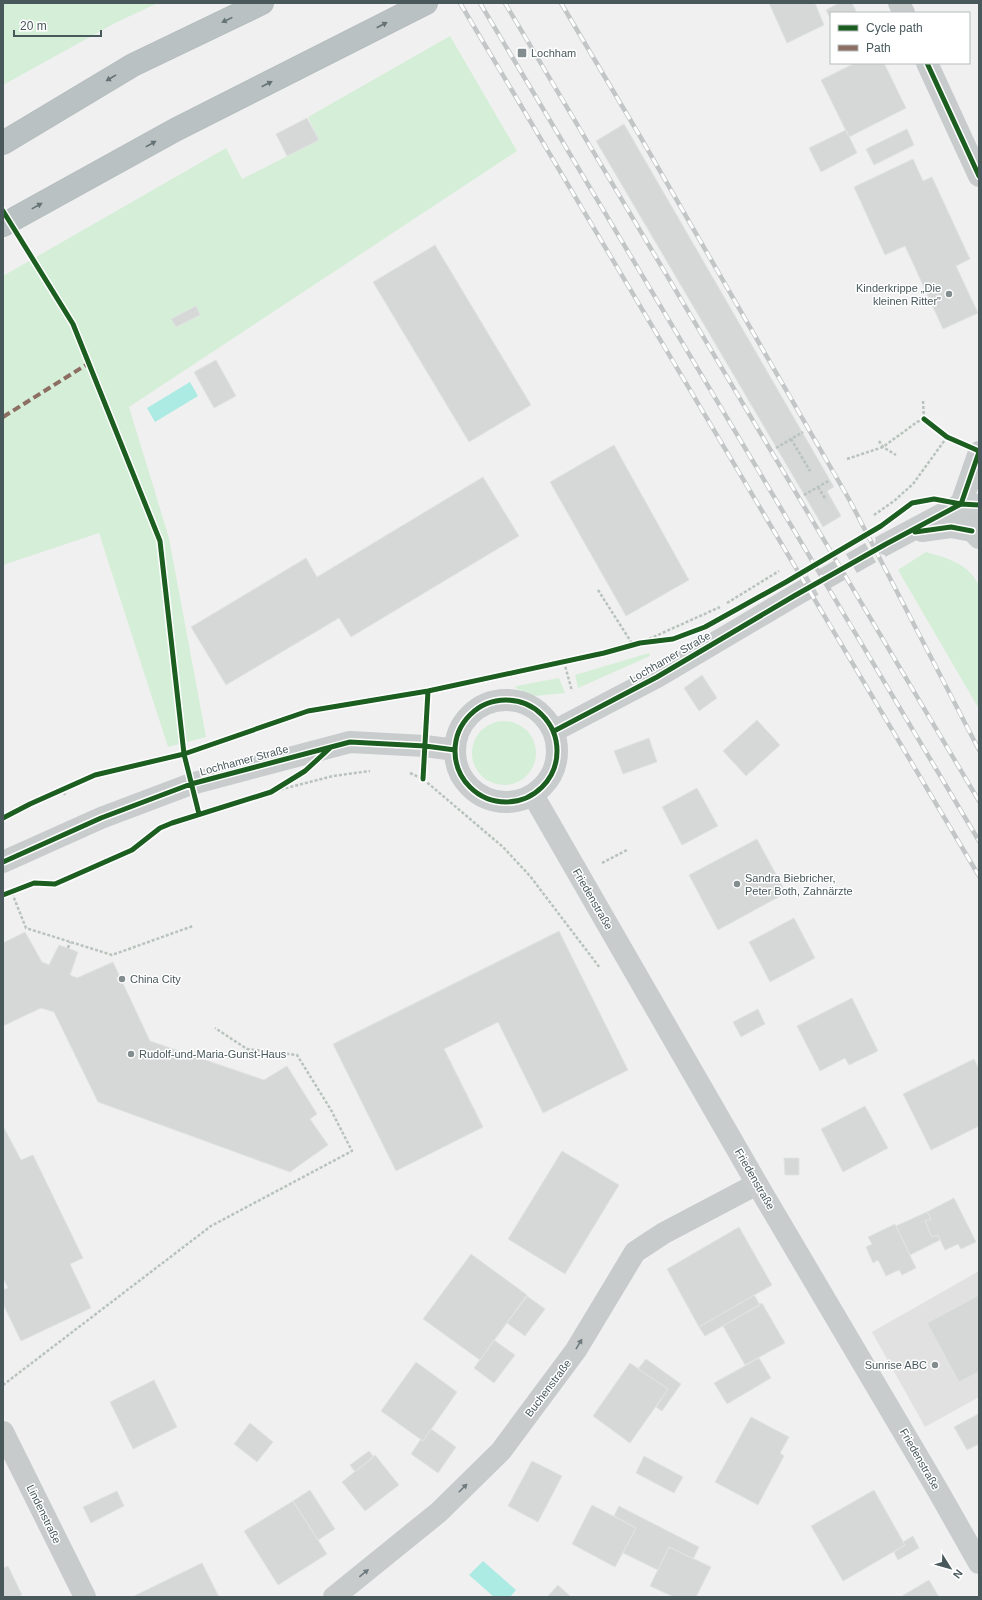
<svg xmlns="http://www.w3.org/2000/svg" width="982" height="1600" font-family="Helvetica,sans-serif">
	<rect width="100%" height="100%" fill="#f0f0f0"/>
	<path fill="#e2e1e2" d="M979 1271V1397L925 1427 872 1332Z"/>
	<path fill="#d5eed7" d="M3 3H158L117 22 3 85Z
		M450 36 517 151 129 407 169 538 206 737 168 747 99 533 3 565V276L226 148 242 179 319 140 308 117Z
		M926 552C947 558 970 564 979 586V709L898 570Z
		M649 653 650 656 578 688 575 675Z
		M559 678 565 693 535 696 515 688 516 686Z
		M472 753a32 32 0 1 1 64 0a32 32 0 1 1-64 0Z"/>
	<path fill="#aceae4" d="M190 382 198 396 155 422 147 408Z
		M483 1561 516 1590 510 1597H494L469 1575Z"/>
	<path fill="#d6d8d8" stroke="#e1e2e3" d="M769 3H815L824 25 787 43Z
		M839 3H852L857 13H831V20L826 10Z
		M855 63H884L906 108 849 137 821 80Z
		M307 118 319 140 287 156 276 134Z
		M624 124 834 487 827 491 841 516 823 527 596 141Z
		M907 129 914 145 874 165 866 149Z
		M846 130 857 153 821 172 809 148Z
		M913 159 923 181 932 177 970 259 956 266 978 313 943 329 905 246 885 255 854 187Z
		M435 245 531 405 469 442 373 282Z
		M196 306 200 315 176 327 171 319Z
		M216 360 236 396 214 408 194 372Z
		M614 445 689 580 626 616 550 482Z
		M483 477 519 536 351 637 339 618 226 685 191 627 306 558 317 577Z
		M702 675 717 698 699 711 684 688Z
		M757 720 780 745 746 776 723 751Z
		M649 738 657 762 623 774 614 751Z
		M697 788 718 826 682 845 662 807Z
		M757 839 786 893 718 930 689 875Z
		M794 918 815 958 770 982 749 942Z
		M559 931 628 1070 543 1113 498 1022 444 1049 483 1127 396 1171 333 1044Z
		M25 932 42 962 49 965 59 945 78 952 70 975 77 978 113 962 150 1041 264 1080 287 1066 317 1114 310 1119 328 1145 290 1172 98 1102 54 1012 41 1008 3 1026V943Z
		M852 998 878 1051 849 1065 845 1058 820 1071 797 1026Z
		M758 1009 765 1024 741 1037 733 1022Z
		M974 1059 979 1069V1126L931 1150 903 1094Z
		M865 1106 888 1148 843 1172 821 1129Z
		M3 1126 21 1160 33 1155 83 1258 70 1264 91 1308 21 1341 3 1304V1290L8 1288 3 1278Z
		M562 1151 619 1185 565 1274 508 1239Z
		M784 1158H799V1175H785Z
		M954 1198 976 1242 961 1249 958 1244 945 1250 938 1235 932 1237 925 1221 931 1219 927 1212Z
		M927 1212 931 1219 925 1221 932 1237 938 1235 940 1240 910 1255 896 1226Z
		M895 1224 916 1268 902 1275 899 1270 886 1276 878 1260 873 1263 866 1247 872 1244 868 1237Z
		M739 1227 772 1285 699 1327 667 1269Z
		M471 1254 527 1295 480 1360 423 1319Z
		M754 1295 760 1305 705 1336 699 1327Z
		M979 1295V1372L959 1382 927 1323Z
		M527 1296 545 1309 525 1336 507 1323Z
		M762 1303 785 1343 745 1365 723 1326Z
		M494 1340 515 1355 494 1383 474 1368Z
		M759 1358 771 1378 727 1404 714 1383Z
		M646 1359 681 1384 662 1411 656 1407 668 1389 638 1369Z
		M416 1362 457 1392 423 1441 381 1411Z
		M630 1363 668 1389 630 1443 593 1416Z
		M154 1380 177 1427 133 1449 110 1402Z
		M978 1414 979 1444 967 1450 954 1427Z
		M751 1417 789 1437 780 1453 784 1456 758 1505 715 1482Z
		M250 1423 273 1442 257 1462 234 1444Z
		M431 1429 456 1447 438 1473 411 1454 421 1439 423 1441Z
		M369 1451 374 1457 355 1472 350 1465Z
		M375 1455 399 1485 365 1511 342 1482Z
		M644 1456 683 1477 674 1493 636 1473Z
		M532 1461 562 1476 538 1522 508 1506Z
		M310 1490 335 1529 318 1540 293 1501Z
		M874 1490 905 1545 843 1581 811 1526Z
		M117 1491 124 1506 91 1523 83 1507Z
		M293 1501 327 1554 278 1585 244 1531Z
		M592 1505 636 1528 615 1567 572 1544Z
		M619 1506 699 1547 693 1559 669 1547 658 1570 623 1553 636 1528 614 1516Z
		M913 1536 919 1548 898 1560 894 1552 905 1545 903 1542Z
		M669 1547 711 1567 696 1597H674L650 1586Z
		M202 1563 219 1597H132Z
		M8 1566 22 1595 17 1597H3V1568Z
		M929 1580 939 1597H903L902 1596Z
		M558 1585 571 1597H547Z"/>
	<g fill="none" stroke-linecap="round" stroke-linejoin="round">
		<path stroke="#c6cacb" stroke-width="22" stroke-dasharray="22 11" stroke-linecap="butt" d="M794 596 886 544"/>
		<g stroke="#b5bdbe" stroke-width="24">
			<path id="highway" d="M3 143 133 65 262 3
				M3 225 175 130 426 3"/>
		</g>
		<path stroke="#b8c3bc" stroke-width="2.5" stroke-dasharray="3 2" stroke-linecap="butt" d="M923 401 924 419 947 437 957 441
			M791 439 810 471
			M879 441 883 447 896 455
			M776 448 803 432
			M847 459 883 447 917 422 924 419
			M818 487 826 500
			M804 495 830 480
			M874 515 894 501 913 484 947 437
			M598 590 633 645
			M727 603 779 571
			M640 643 720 607
			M564 662 572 691
			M410 773 423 779 503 847 530 876 600 968
			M63 789 65 795
			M271 792 333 776 370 771
			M602 863 627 850
			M94 864 95 867
			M12 893 26 928 112 955 193 926
			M68 948 70 942
			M3 1385 211 1226 352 1151 331 1110 297 1055 247 1049 215 1028"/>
		<path stroke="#c7cbcc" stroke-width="22" d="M899 3 904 13
			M927 63 979 176
			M979 452 961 504 972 531 979 527
			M3 1432 85 1597
			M334 1597 439 1512 501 1451 576 1350 635 1252 664 1233 757 1184"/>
		<path stroke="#c8cccd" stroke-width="22" d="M922 531 951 527 972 531 979 538
			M886 544 961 504 979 505
			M455 751a51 51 0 1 1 102 0a51 51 0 1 1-102 0Z
			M554 731 657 677 794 596
			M533 795 757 1184 937 1489 979 1563
			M3 862 101 818 191 784 350 742 425 746 455 750"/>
		<use href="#highway" stroke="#bac1c3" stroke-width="22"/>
		<g stroke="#c3c6c7" stroke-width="4.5">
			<path id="rail" d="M460 3 979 876
				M480 3 979 841
				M505 3 979 801
				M561 3 641 138 850 501 979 750"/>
		</g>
		<use href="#rail" stroke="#fff" stroke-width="3" stroke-dasharray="9" stroke-linecap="butt"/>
		<path stroke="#8d6e63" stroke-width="4" stroke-dasharray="8 4" stroke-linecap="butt" d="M3 417 89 363"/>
		<g stroke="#fff" stroke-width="8">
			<path id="cycleway" d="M927 63 979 176
				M3 211 73 324 160 541 184 754 199 814
				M924 419 947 437 979 451
				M961 504 979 452
				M915 532 951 527 972 531
				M455 751a51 51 0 1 1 102 0a51 51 0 1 1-102 0Z
				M554 731 657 677 794 596 886 544 961 504 979 505
				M423 779 428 691
				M3 818 30 804 95 775 184 754 308 711 428 691 604 653 640 643 673 639 705 627 786 582 881 526 912 503 934 499 961 504
				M3 862 101 818 191 784 350 742 425 746 455 750
				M3 895 34 883 55 884 132 850 160 828 172 823 271 792 305 771 330 748"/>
		</g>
		<use href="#cycleway" stroke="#1b5e20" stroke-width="5"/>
	</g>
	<defs><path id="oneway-solid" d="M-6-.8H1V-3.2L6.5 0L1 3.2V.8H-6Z"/></defs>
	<g fill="#647275">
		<use href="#oneway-solid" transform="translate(227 20) rotate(154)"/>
		<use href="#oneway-solid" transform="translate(382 25) rotate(-27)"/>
		<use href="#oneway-solid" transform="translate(111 78) rotate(149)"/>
		<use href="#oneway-solid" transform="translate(267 84) rotate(-27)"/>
		<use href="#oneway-solid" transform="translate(151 144) rotate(-29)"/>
		<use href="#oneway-solid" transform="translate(37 206) rotate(-29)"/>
	</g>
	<g fill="#6e7a7d">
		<use href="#oneway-solid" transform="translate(579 1344) rotate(-59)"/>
		<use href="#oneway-solid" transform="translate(463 1488) rotate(-45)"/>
		<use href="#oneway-solid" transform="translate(364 1573) rotate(-39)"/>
	</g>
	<g fill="#838d8f" stroke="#fff" stroke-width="1.5">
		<rect x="517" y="48" width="10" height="10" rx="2"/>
		<circle cx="949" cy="294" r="4"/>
		<circle cx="737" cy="884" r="4"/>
		<circle cx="122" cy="979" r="4"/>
		<circle cx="131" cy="1054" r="4"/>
		<circle cx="935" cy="1365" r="4"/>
	</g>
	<g text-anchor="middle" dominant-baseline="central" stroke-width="3" stroke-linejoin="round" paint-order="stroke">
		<g font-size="11" fill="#48585b" stroke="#fff" text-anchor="start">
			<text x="531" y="53">Lochham</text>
			<text x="941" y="288" text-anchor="end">Kinderkrippe „Die<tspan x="941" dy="13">kleinen Ritter"</tspan></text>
			<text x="745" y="878">Sandra Biebricher,<tspan x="745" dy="13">Peter Both, Zahnärzte</tspan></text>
			<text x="130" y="979">China City</text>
			<text x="139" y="1054">Rudolf-und-Maria-Gunst-Haus</text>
			<text x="927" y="1365" text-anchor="end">Sunrise ABC</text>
		</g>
		<g font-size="11" fill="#48585b" stroke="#fff">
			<text transform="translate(670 657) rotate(-30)">Lochhamer Straße</text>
			<text transform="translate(244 760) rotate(-15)">Lochhamer Straße</text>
			<text transform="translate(593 899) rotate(60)">Friedenstraße</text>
			<text transform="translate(755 1179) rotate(60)">Friedenstraße</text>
			<text transform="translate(548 1388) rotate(-53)">Buchenstraße</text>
			<text transform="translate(920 1459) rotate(60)">Friedenstraße</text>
			<text transform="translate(44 1514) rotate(64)">Lindenstraße</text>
		</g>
	</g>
	<rect width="982" height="1600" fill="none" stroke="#48585b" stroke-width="8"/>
	<rect x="830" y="12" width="140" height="52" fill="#ffffff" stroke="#b6bcbd"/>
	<rect x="838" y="25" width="20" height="6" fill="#1b5e20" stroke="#b6bcbd"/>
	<text x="866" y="32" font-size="12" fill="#48585b">Cycle path</text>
	<rect x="838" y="45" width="20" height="6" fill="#8d6e63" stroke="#b6bcbd"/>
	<text x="866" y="52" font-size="12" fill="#48585b">Path</text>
	<g transform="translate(950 1568) rotate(127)" stroke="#ffffff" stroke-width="3" paint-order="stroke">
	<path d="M0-3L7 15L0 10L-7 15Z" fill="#48585b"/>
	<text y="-6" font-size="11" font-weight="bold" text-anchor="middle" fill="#48585b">N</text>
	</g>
	<path d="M14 30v6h87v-6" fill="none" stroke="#48585b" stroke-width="2"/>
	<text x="20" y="30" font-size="12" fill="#48585b" stroke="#ffffff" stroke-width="3" paint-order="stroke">20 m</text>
</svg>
